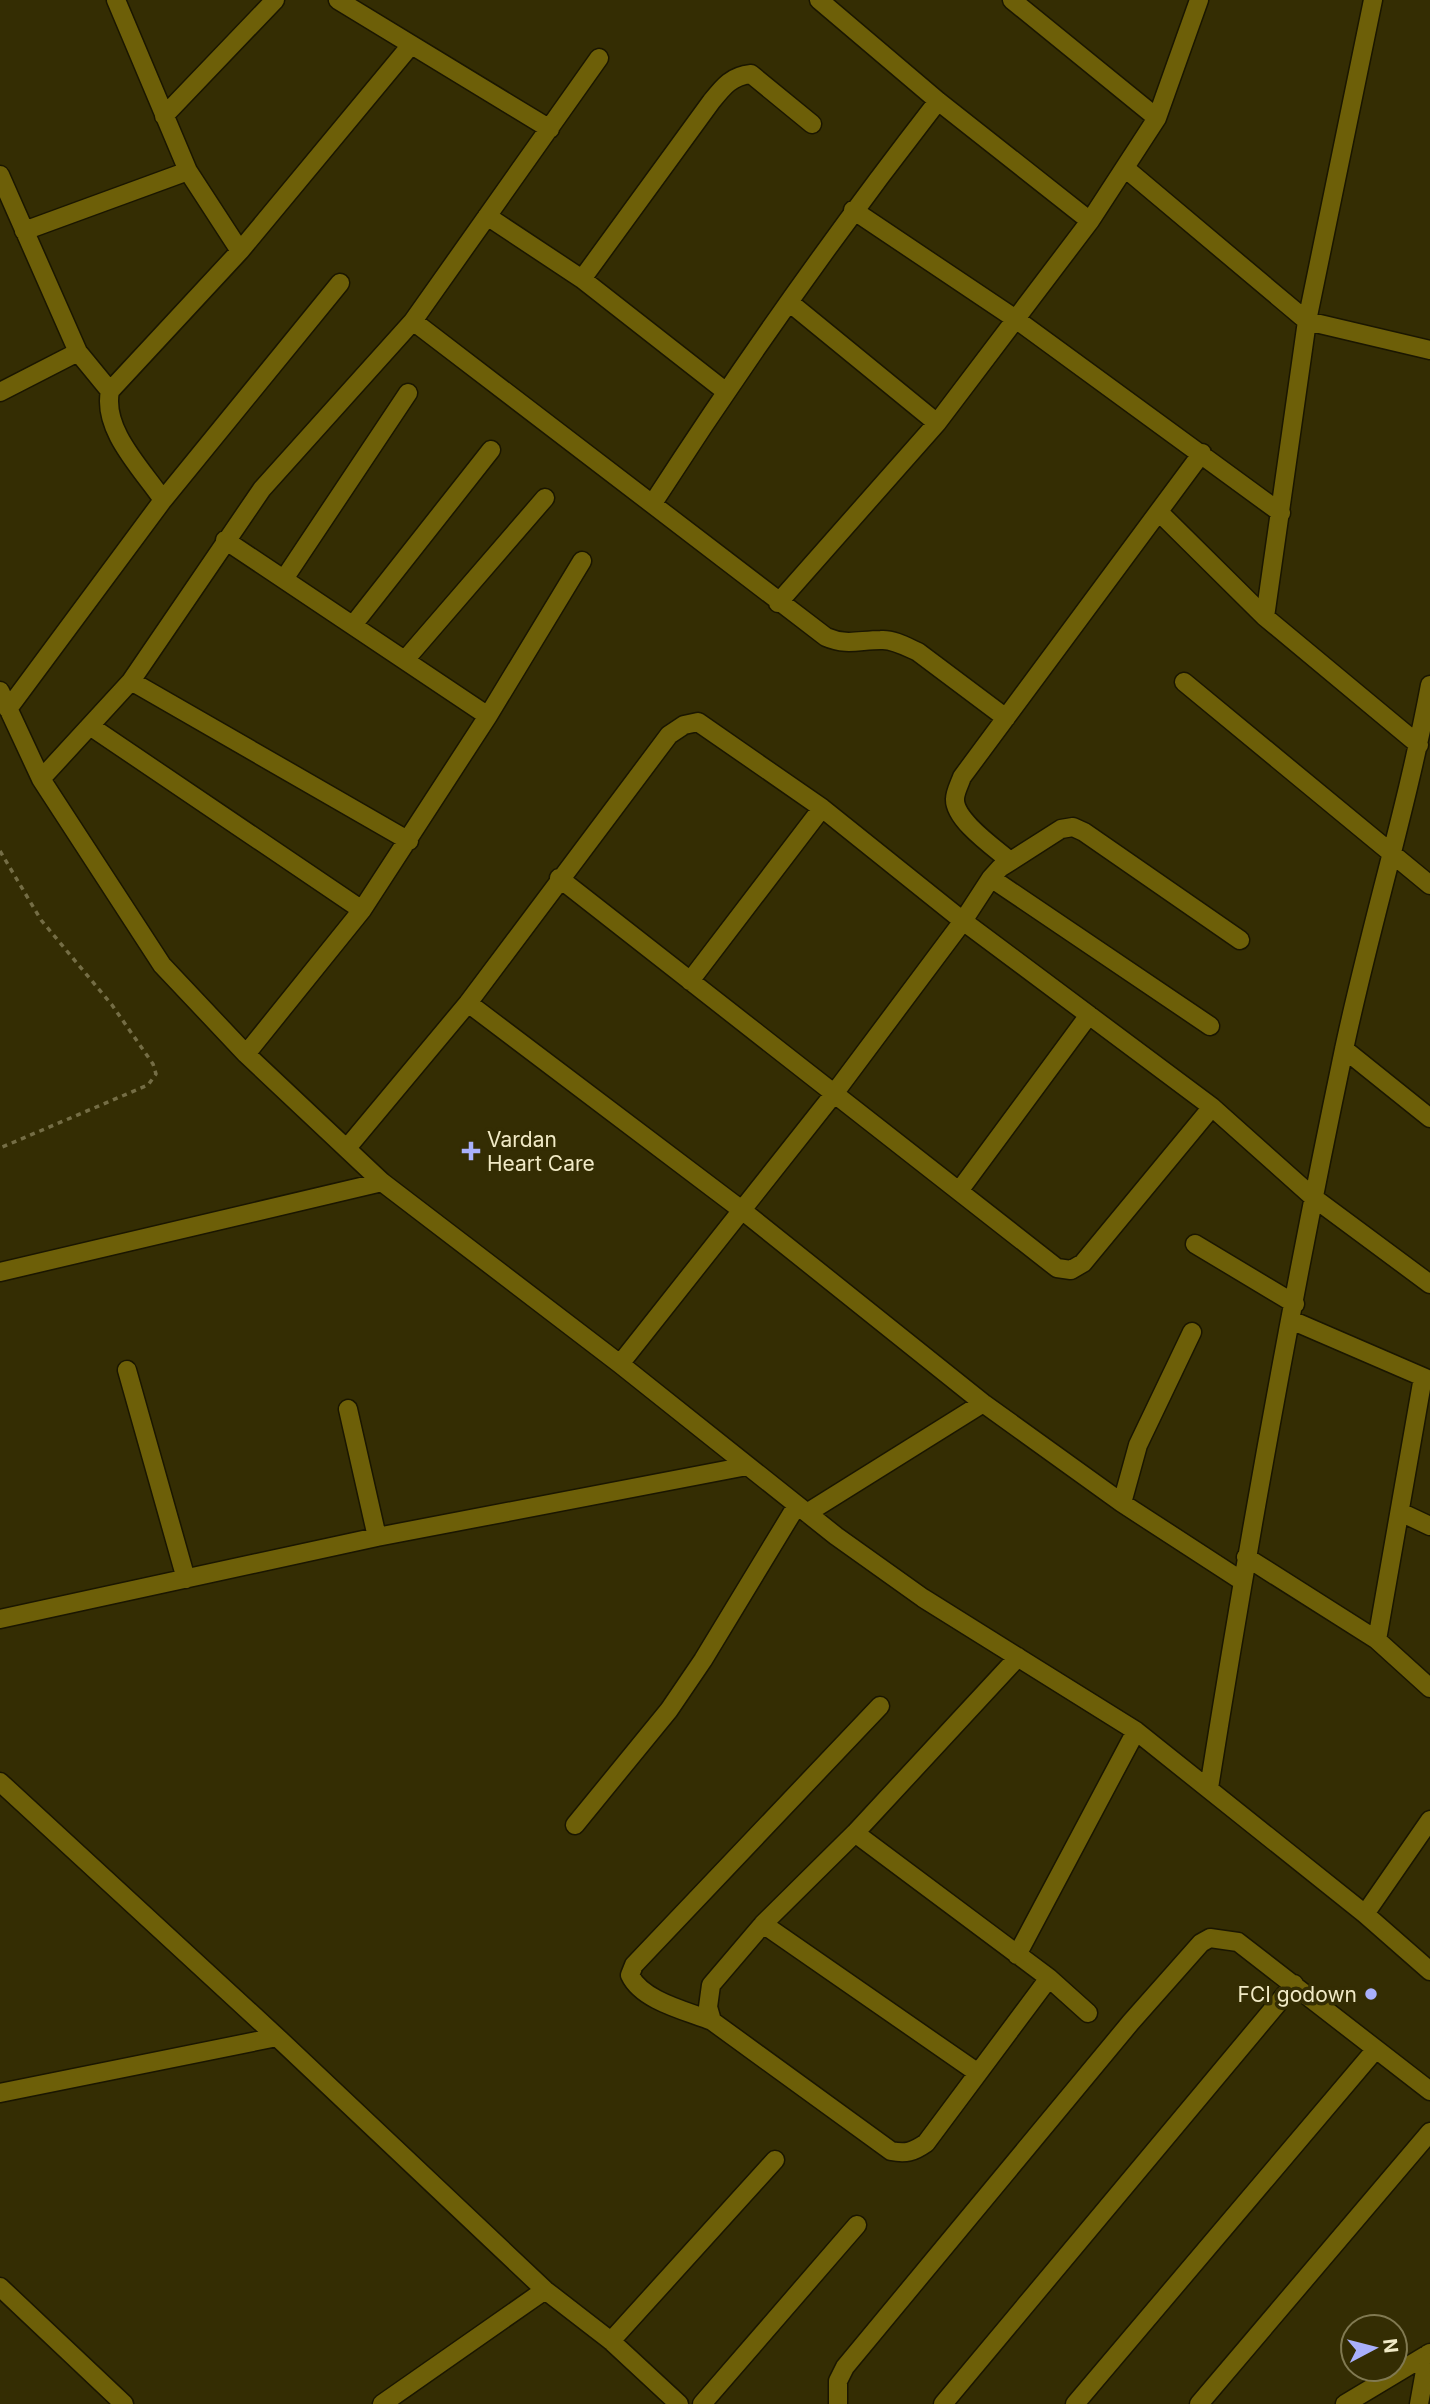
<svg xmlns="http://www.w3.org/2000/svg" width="1430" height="2404" font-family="Inter,sans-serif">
	<rect width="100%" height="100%" fill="#342d03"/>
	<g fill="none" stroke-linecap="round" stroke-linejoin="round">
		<g stroke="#1a1601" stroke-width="21">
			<path id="minor" d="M338 0 550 129
				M819 0 938 101 1090 221
				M1012 0 1157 118
				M599 58 413 321 826 637C847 646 859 640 881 640 893 639 907 647 918 652L1006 718
				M164 116 275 0
				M1125 168 1307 321 1430 350
				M0 175 78 352 110 391C102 430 142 469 163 500
				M853 210 1017 320 1281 513
				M487 216 582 279 725 391
				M24 231 188 171 116 0
				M240 251 411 45
				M582 279 711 102C723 87 731 76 751 74L812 124
				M789 302 937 423
				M110 391 240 251 188 171
				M0 392 78 352
				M653 503C742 365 837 231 938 101
				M1159 512 1265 617 1419 745
				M225 540 488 716
				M284 579 408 393
				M778 603 937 423 1090 221 1157 118 1199 0
				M1265 617 1307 321 1373 0
				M353 625 491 450
				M405 660 545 498
				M131 681 409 841
				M1184 682 1430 885
				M0 691 41 779 162 965 246 1054 382 1182 620 1364 836 1536 923 1598 1136 1731 1365 1914 1430 1971
				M8 709 163 500 340 283
				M90 726 362 910
				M41 779 131 681 262 489 413 321
				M1010 861C995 848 954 820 955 799 955 792 960 783 962 777L1202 453
				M559 878 1057 1268 1071 1270 1083 1263 1212 1107
				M991 878 1210 1026
				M690 981 822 808
				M468 1003 743 1211 983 1403 1122 1503 1242 1581
				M1344 1049 1430 1118
				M246 1054 362 910 488 716 582 561
				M347 1148 468 1003 669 735 684 725 698 722 822 808 963 921 1212 1107 1314 1198 1430 1284
				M959 1191 1089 1015
				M1195 1244 1295 1304
				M0 1272 382 1182
				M1291 1320 1430 1380
				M620 1364 833 1095 963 921 991 878 1000 868 1061 829 1073 827 1084 832 1240 940
				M127 1370 186 1579
				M348 1409 377 1537
				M1122 1503 1138 1445 1192 1332
				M1400 1512 1430 1526
				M807 1513 983 1403
				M1246 1557 1377 1640 1430 1688
				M0 1619 377 1537 747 1466
				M1377 1640 1423 1377
				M1018 1657 855 1833 763 1924 711 1985 708 2007 712 2021 891 2151C906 2154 913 2152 926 2143L1049 1978
				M0 1782 277 2037 545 2290 611 2341 679 2404
				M1209 1788C1248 1542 1292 1297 1343 1054 1369 930 1407 809 1430 685
				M575 1825 669 1710 703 1660 797 1505
				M855 1833 1049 1978 1088 2013
				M1365 1914 1430 1820
				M763 1924 978 2073
				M1017 1955 1136 1731
				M712 2021C687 2011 642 2001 630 1975L634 1965 880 1706
				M0 2093 277 2037
				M0 2287 124 2404
				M611 2341 775 2160
				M382 2404 545 2290
				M702 2404 857 2225
				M838 2404V2381L845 2367 1131 2022 1201 1943 1210 1938 1238 1942 1430 2091
				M943 2404 1294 1984
				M1075 2404 1376 2049
				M1199 2404 1430 2132
				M1345 2404 1430 2353
				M1419 2404 1428 2354"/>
		</g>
		<path stroke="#746d45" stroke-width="3.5" stroke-dasharray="5 5" stroke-linecap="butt" d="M0 851 41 920 112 1005 153 1064 156 1074 148 1085 0 1148"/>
		<use href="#minor" stroke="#6d5f08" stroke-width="18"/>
	</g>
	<g fill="#a9b0fc" stroke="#342d03" stroke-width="2.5">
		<path d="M467.5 1140.5h7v7h7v7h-7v7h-7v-7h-7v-7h7z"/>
		<circle cx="1371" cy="1994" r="7"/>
	</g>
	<g text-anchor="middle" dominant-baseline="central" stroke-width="7" stroke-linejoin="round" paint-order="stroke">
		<g font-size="21" fill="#f1eac6" stroke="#342d03" text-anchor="start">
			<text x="487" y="1139">Vardan<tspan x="487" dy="24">Heart Care</tspan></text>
			<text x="1357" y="1994" text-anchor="end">FCI godown</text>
		</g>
	</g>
	<g transform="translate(1374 2348) rotate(83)"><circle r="33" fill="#342d03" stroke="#807951" stroke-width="2"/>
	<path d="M0-5L12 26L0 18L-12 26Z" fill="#a9b0fc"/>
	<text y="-10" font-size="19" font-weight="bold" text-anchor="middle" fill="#f1eac6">N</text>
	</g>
</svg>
